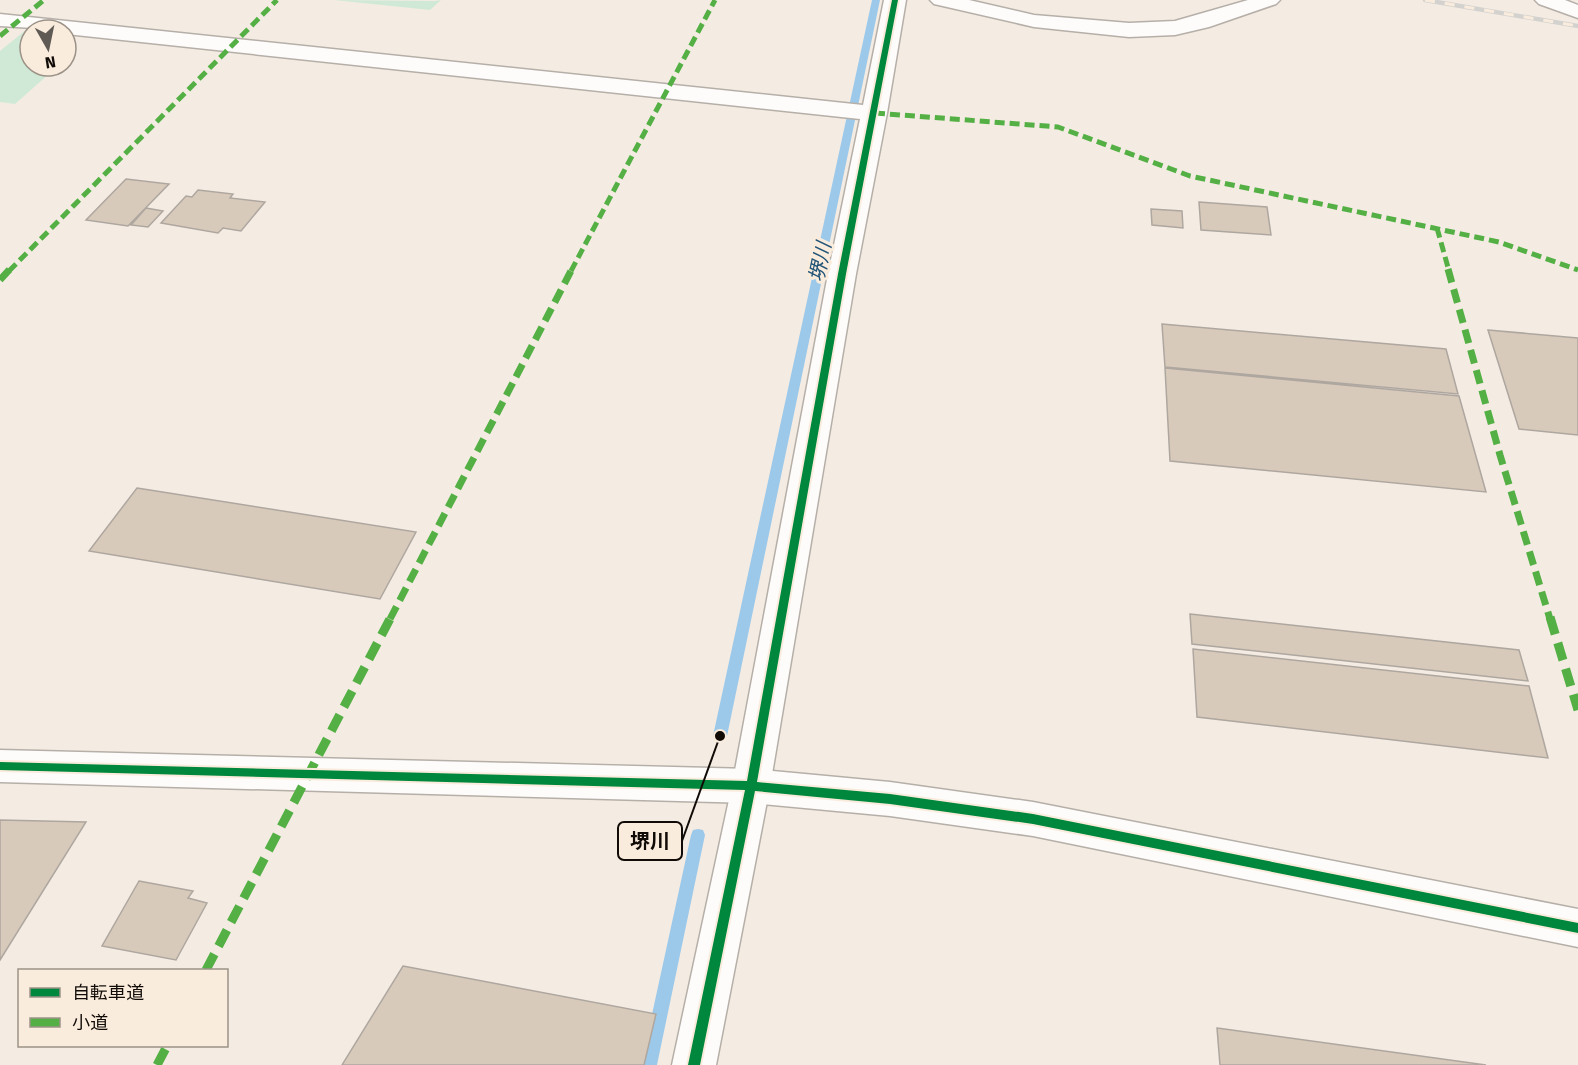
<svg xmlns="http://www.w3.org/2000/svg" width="1578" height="1065" font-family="'Fira Sans','Noto Sans JP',sans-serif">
	<rect width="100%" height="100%" fill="#f4ece3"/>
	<path fill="#d0e9d6" d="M334 0 435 1 441 0 430 10Z
		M27 29 40 30H30V66H58L15 104 0 102V51Z"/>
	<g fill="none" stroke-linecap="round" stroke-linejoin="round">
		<path fill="#9cc9ea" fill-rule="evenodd" d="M872 0H880L727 736 725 740 720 742 715 740 713 736Z
			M698 829 703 830 705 835 657 1065H641L691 835 693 830Z"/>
	</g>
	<path fill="#d8caba" stroke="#aea7a0" stroke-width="1.5" d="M126 179 169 184 128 226 86 220Z
		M198 190 233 194 230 198 265 202 241 231 223 228 218 233 161 223 186 196 192 197Z
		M1199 202 1267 207 1271 235 1201 230Z
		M146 208 163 211 148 227 131 225Z
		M1151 209 1182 211 1183 228 1152 225Z
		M1162 324 1446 349 1458 394 1165 367Z
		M1488 330 1578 338V435L1519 429Z
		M1165 368 1459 396 1486 492 1170 461Z
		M137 488 416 532 380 599 89 551Z
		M1190 614 1519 650 1528 681 1192 644Z
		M1193 649 1529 686 1548 758 1197 717Z
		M0 820 86 822 0 960Z
		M139 881 193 891 188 898 207 903 176 960 102 946Z
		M403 966 656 1014 644 1065H342Z
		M1217 1028 1486 1065H1220Z"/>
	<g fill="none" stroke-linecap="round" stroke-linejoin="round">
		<g stroke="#b5afa8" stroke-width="3">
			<path id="street" d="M884 0H906L887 113 856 274 770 786 716 1065H672L732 786 828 274 860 119 66 34V30L0 26V14L863 105Z
				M930 0H969L1034 15 1129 23 1175 21 1248 0H1280L1276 4 1209 27 1175 35 1129 37 1034 27 934 4Z
				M1535 0H1565L1578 5V18L1539 4Z"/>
		</g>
		<g stroke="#b5afa8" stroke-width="3">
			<path id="secondary" d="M0 750 751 769 890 782 1033 802 1578 909V947L1033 836 890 816 751 803 0 782Z"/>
		</g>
		<use href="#street" fill="#fdfcfb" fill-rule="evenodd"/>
		<use href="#secondary" fill="#fdfcfb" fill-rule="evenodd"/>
		<g stroke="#d4d2cf" stroke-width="4.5">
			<path id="rail" d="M1425 0 1578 26"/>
		</g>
		<use href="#rail" stroke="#faecdd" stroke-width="3" stroke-dasharray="10" stroke-linecap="butt"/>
		<path stroke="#54b044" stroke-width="5" stroke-dasharray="10 5" stroke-linecap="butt" d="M0 36 44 0
			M875 113 1058 127 1190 176 1499 242 1578 270
			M1437 228 1449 271
			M9 271 277 0
			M571 271 715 0"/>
		<path stroke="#54b044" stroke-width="7" stroke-dasharray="14 7" stroke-linecap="butt" d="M1448 269 1500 455 1550 619
			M0 280 10 269
			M390 619 572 269"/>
		<path stroke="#54b044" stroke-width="9" stroke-dasharray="18 9" stroke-linecap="butt" d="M1550 617 1578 710
			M206 970 391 617
			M157 1065 167 1046"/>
		<g stroke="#faecdd" stroke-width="4">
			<path id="cycleway" d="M892 0H898L846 274 757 782 890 794 1033 814 1578 923V933L1033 824 890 804 755 791 700 1065H688L745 790 0 770V762L747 781 838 274Z"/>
		</g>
		<use href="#cycleway" fill="#00873e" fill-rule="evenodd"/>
	</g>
	<g text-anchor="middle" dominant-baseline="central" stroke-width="6" stroke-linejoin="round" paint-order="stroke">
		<g font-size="20" font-style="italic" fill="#225477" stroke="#faecdd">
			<text transform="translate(820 262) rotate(-78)">堺川</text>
		</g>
	</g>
	<path fill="none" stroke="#100b07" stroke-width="2" d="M720 736L682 841"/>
	<circle fill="#100b07" stroke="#faecdd" stroke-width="2" cx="720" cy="736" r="6"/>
	<rect fill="#faecdd" stroke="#100b07" stroke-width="2" x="618" y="822" width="64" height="38" rx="6"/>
	<g font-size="20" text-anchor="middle" font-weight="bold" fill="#100b07">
		<text x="650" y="848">堺川</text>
	</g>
	<rect x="18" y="969" width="210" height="78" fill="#faecdd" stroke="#9c9287" stroke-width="1.5"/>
	<rect x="30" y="988" width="30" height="9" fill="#00873e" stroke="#9c9287" stroke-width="1.5"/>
	<text x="72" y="999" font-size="18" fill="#100b07">自転車道</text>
	<rect x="30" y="1018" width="30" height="9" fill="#54b044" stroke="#9c9287" stroke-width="1.5"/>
	<text x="72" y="1029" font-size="18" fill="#100b07">小道</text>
	<g transform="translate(48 48) rotate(171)"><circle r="28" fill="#faecdd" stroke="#9c9287" stroke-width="1.5"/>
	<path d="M0-4.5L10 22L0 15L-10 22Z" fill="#605a54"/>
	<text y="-9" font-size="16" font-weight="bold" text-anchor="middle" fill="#100b07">N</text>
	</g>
</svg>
